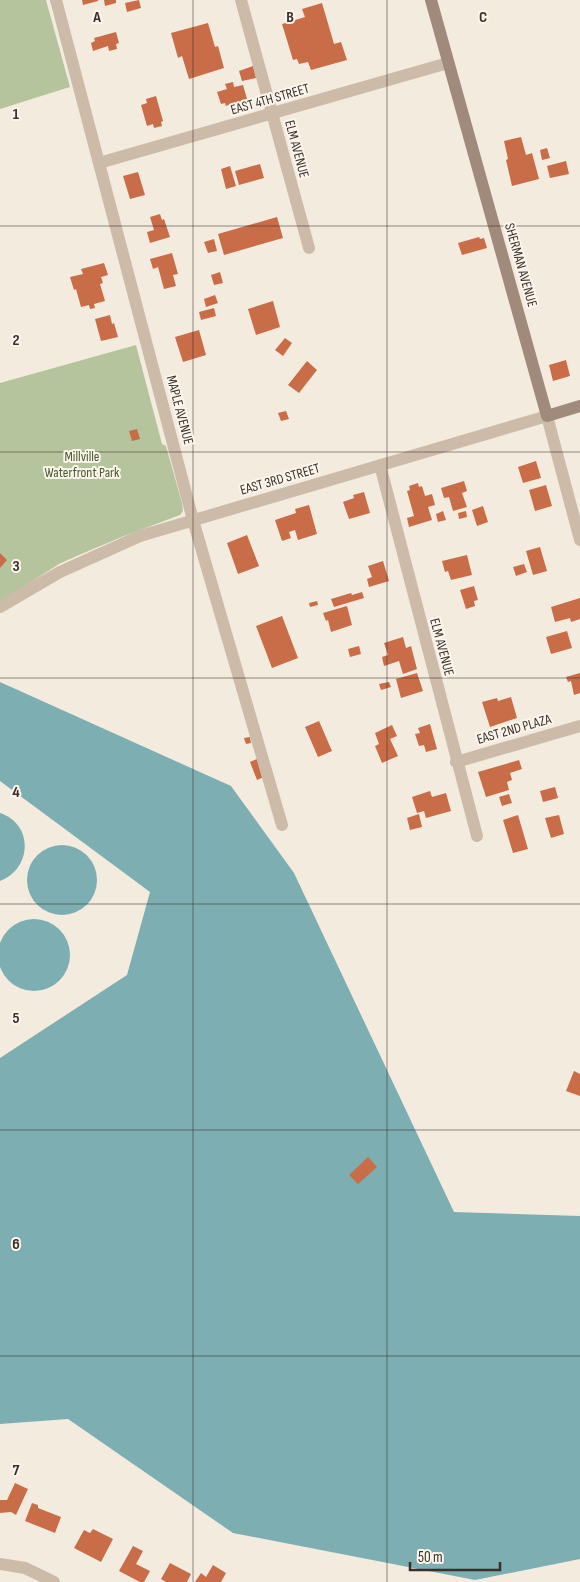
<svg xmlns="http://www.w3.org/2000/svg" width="580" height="1582" font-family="'Sofia Sans Condensed',sans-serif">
	<rect width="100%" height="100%" fill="#f4ebdf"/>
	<path fill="#b6c49e" d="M0 0H46L70 87 0 109Z
		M136 345 162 444 166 446 182 503 183 511 180 515 124 536 79 555 59 564 0 602V383Z"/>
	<path fill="#7daeb2" d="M0 682 231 786 294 873 454 1212 580 1216V1559L475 1580 233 1533 68 1419 0 1424V1058L127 975 150 892 0 781Z
		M0 813C34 824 32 869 0 881Z
		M27 880a35 35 0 1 1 70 0a35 35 0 1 1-70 0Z
		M-2 955a36 36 0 1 1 72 0a36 36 0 1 1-72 0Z"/>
	<path fill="#c96c48" d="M82 0H98V1L83 5Z
		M104 0H116V3L105 6Z
		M139 0 141 8 127 12 125 3Z
		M322 3 334 44 341 42 347 60 311 70 308 62 299 64 297 59 293 60 282 24 305 17 302 9Z
		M208 23 215 47 218 46 224 68 189 79 182 56 178 58 171 33Z
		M116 32 119 43 116 44 117 49 109 51 108 46 93 51 91 43 95 41 94 38Z
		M253 66 256 78 242 81 239 71Z
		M233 82 234 87 243 85 247 99 239 102 240 106 232 109 231 104 226 106 225 103 221 104 217 92 227 89 225 84Z
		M156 96 163 121 161 122 162 126 154 128 153 124 147 126 141 105 147 103 146 99Z
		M521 137 526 155 532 153 539 179 512 186 506 160 508 159 504 141Z
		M547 148 550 158 542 160 540 150Z
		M566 161 569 174 550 178 547 166Z
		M260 164 264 178 239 185 235 171Z
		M230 166 236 186 226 189 221 169Z
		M138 172 145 195 130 199 123 176Z
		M160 214 162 220 164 219 170 237 150 243 147 232 154 230 150 217Z
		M277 217 283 238 224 255 218 234Z
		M479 237 480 239 484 238 487 248 462 255 458 243Z
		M214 239 217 251 208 253 204 242Z
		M172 253 178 274 173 275 176 286 164 289 158 267 153 269 150 259Z
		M104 263 108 275 101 277 103 283 100 284 105 301 94 304 95 308 90 309 89 305 81 307 76 289 74 290 70 277 83 274 81 269Z
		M220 272 223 283 214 285 211 275Z
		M215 295 218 303 206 307 204 299Z
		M273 301 280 327 256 335 248 309Z
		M214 308 216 316 201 320 199 312Z
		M110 315 112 324 114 323 118 337 101 341 95 319Z
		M199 330 206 355 183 362 175 337Z
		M285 338 292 343 283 356 275 350Z
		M566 360 570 376 553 381 549 365Z
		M307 361 317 370 299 393 288 385Z
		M286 411 289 419 281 421 278 413Z
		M137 429 140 439 132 441 129 431Z
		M536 461 541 478 523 483 518 467Z
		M464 481 467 491 462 493 467 507 453 511 449 497 444 498 441 488Z
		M418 483 419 487 422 486 425 496 432 494 435 505 428 507 432 520 409 527 407 518 414 516 407 491 410 490 409 486Z
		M546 485 552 506 535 511 529 490Z
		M364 492 370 513 349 519 343 502 354 498 353 495Z
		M309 505 317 534 298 540 295 530 289 532 291 538 282 541 275 520 296 513 295 509Z
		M483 506 488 522 477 526 472 510Z
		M443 511 446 520 438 522 436 514Z
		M466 511 467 517 459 519 458 513Z
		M247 535 259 566 238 574 227 543Z
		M540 547 547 571 533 575 526 551Z
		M0 553 7 560 0 568Z
		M467 555 472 575 451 580 448 571 445 572 442 561Z
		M383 561 389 581 369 587 367 579 372 577 368 566Z
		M524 564 527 572 516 576 513 567Z
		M474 586 478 600 474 601 475 606 466 609 460 590Z
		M362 592 364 598 334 607 331 599 351 593 352 595Z
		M580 598V619L571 622 570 618 555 622 551 607Z
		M317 601 318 605 310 607 309 603Z
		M347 606 352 625 331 632 328 620 326 621 323 613Z
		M282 616 298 658 272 668 256 626Z
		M567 631 572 648 551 654 546 637Z
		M403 637 406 648 411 646 417 669 403 674 399 661 384 666 382 657 388 655 384 643Z
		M359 646 361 654 350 657 348 649Z
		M417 673 423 691 401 698 396 679Z
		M580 673V693L574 695 571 681 568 682 566 677Z
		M389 682 391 687 381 690 379 684Z
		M511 697 517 718 490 727 482 702 497 698 498 701Z
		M319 721 332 751 318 757 305 727Z
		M430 724 437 749 426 752 424 745 419 746 415 734 420 733 418 728Z
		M392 725 397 736 390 739 398 756 382 763 375 746 379 744 375 733Z
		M250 737 251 743 246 744 244 738Z
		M259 758 266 776 257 780 250 762Z
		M519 760 522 769 510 773 512 780 507 782 509 790 486 797 478 772Z
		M555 787 558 798 543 802 540 791Z
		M430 791 432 797 446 793 451 811 426 818 424 811 417 813 412 797Z
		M509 794 512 803 502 806 499 797Z
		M419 814 422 827 410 830 407 818Z
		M518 815 528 849 513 853 503 820Z
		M559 815 564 834 551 838 545 818Z
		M574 1071 580 1074V1096L566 1091Z
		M368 1157 377 1167 358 1184 349 1175Z
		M15 1483 28 1489 16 1515 11 1512 0 1513V1500H7Z
		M32 1503 38 1505V1508L61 1517 55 1533 25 1521Z
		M93 1529 113 1539 101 1562 74 1548 84 1530 90 1533Z
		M133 1546 143 1551 136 1564 150 1571 144 1582H140L119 1571Z
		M170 1563 191 1574 187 1582H166L161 1579Z
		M213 1565 226 1573 221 1582H195L201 1573 206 1577Z"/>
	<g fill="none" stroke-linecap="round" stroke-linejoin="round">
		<path stroke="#cdbbaa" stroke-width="12" d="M56 0 193 520 282 825
			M241 0 309 248
			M99 163 448 63
			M380 465 477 836
			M0 607 60 572 140 536 547 416 580 540
			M456 762 580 726
			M0 1564 25 1568 54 1582"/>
		<path stroke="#a08a7b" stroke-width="12" d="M431 0 547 416 580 406"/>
	</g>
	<path fill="none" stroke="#3a302a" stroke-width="1" stroke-opacity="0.55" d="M193 0V1582M387 0V1582M0 226H580M0 452H580M0 678H580M0 904H580M0 1130H580M0 1356H580"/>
	<g text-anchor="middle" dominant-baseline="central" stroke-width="4" stroke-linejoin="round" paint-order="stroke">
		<g font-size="14" fill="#3a302a" stroke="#fbf5ec">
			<text transform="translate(270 99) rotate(-16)">EAST 4TH STREET</text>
			<text transform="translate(297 149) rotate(75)">ELM AVENUE</text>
			<text transform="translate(521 265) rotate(74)">SHERMAN AVENUE</text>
			<text transform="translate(180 410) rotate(75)">MAPLE AVENUE</text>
			<text transform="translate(280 479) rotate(-16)">EAST 3RD STREET</text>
			<text transform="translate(442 647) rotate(75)">ELM AVENUE</text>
			<text transform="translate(514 729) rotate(-16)">EAST 2ND PLAZA</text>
		</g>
		<g font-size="14" fill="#47592d" stroke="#fbf5ec">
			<text x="82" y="456">Millville<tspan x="82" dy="16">Waterfront Park</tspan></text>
		</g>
	</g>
	<g font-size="16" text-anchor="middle" font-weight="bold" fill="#3a302a" stroke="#fbf5ec" stroke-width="4" stroke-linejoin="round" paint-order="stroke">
		<text x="97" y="22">A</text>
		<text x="290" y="22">B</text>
		<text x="483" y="22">C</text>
		<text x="16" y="119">1</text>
		<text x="16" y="345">2</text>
		<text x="16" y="571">3</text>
		<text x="16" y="797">4</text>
		<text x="16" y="1023">5</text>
		<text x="16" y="1249">6</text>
		<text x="16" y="1475">7</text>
	</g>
	<path d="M410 1562v8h90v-8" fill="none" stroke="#3a302a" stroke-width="2.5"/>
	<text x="418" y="1562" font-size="15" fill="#3a302a" stroke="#fbf5ec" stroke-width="4" paint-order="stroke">50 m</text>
</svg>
